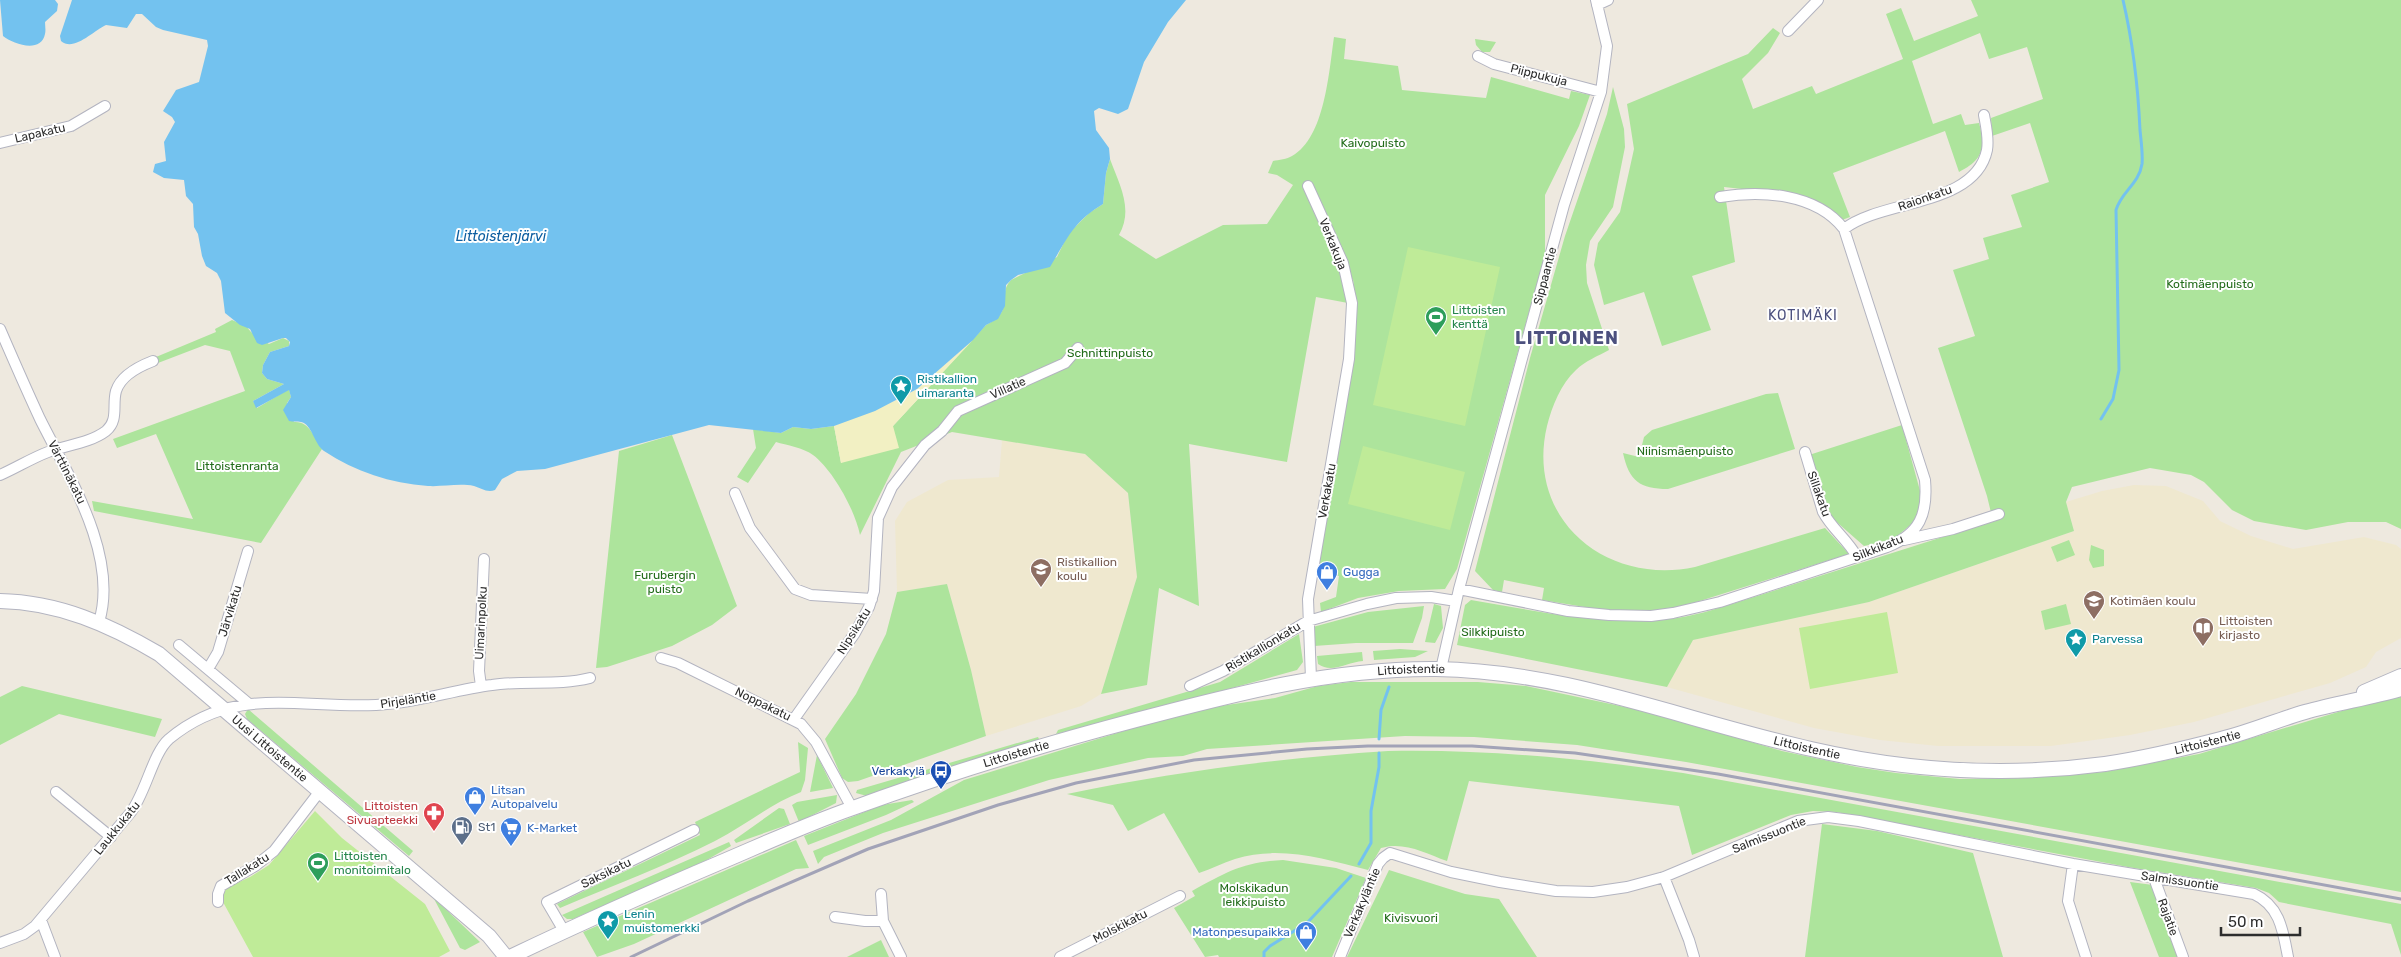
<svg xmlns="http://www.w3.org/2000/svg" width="2401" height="957" font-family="Rubik,sans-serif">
	<rect width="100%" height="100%" fill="#eee9df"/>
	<path fill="#efe8cf" d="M1002 440 1085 454 1128 493 1137 577 1101 694 1081 706 986 736 971 670 947 584 897 592 895 521 907 502 948 480 999 477Z
		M2134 485 2166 486 2203 501 2220 521 2251 536 2293 549 2364 537 2396 545 2401 549V638L2376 652 2366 667 2330 683 2194 722 2130 735 2051 746H1938L1880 740 1814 728 1667 687 1692 640 1869 602 2074 531 2066 502 2102 491Z"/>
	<path fill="#ade49c" d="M1971 0H2401V529L2386 522H2348L2306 530 2254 521 2232 510 2204 482 2191 475 2150 468 2072 487 2066 502 2074 531 1869 602 1693 640 1667 687 1457 645 1465 605 1471 600C1536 611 1603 626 1668 619 1692 617 1715 609 1738 602L1993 521 1987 496 1938 348 1975 336 1953 270 1989 259 1983 238 2022 227 2011 195 2049 182 2030 123 1992 136 1991 118 2043 99 2027 47 1989 59 1980 33 1912 61 1933 124 1961 114 1965 125 1979 123C1986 148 1983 160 1959 172L1945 131 1833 173 1850 217 1842 220 1828 208 1805 196 1724 187 1735 262 1692 276 1711 330 1662 346 1644 292 1604 305 1594 265 1598 243 1620 212 1634 149 1627 104 1748 54 1773 28 1780 33 1768 53 1742 79 1753 109 1812 86 1816 94 1903 59 1886 14 1901 8 1914 41 1978 16Z
		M1334 37 1346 39 1344 59 1398 66 1402 90 1486 98 1491 77 1569 99 1571 91 1590 95 1579 126 1545 195V255L1457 569 1445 589 1399 591 1358 598 1321 612 1320 603 1336 597 1339 576 1316 573 1356 304 1353 279 1345 282 1348 303 1316 297 1287 462 1189 444 1199 606 1159 588 1147 685 1101 694 1137 577 1128 493 1085 454 952 432 901 452 860 535C855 510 833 470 813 455 804 448 786 445 776 442L748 483 737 477 756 448 753 429 781 433 793 427 811 429 834 426 841 463 893 426 986 325C1016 310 996 296 1011 280L1057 257 1068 234 1089 213 1103 204 1106 173 1110 159C1119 184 1134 209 1119 235L1156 259 1223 225 1267 224 1293 185 1277 175 1268 173 1273 161C1279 160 1287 159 1292 156 1325 138 1329 71 1334 37Z
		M1475 39 1496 42 1490 52H1482L1476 45Z
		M1613 87 1624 129 1625 147 1613 207 1590 241 1586 265 1587 283 1609 350C1598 356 1585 361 1576 370 1561 384 1552 406 1547 426 1525 519 1606 586 1695 567L1825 528 1849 554 1668 611H1609L1542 600 1544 588 1504 580 1502 592 1493 590 1475 571 1530 358 1565 236 1607 114Z
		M232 320 246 326 251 332 269 344 283 338 289 341V346L270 352 263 365 262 373 267 379 284 384 253 401 257 408 289 389 291 397 287 403 294 422C310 421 314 438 322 449L261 543 94 511 92 501 193 519 156 434 117 448 113 439 245 391 230 351 205 345 158 363 156 357 216 332 215 329Z
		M1766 394 1778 393 1795 449 1668 489C1640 489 1629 481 1623 453L1639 457 1644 437 1652 430Z
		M1902 425 1922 498 1916 520 1894 539 1864 546 1832 518 1809 455Z
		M672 435 737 606 712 625 672 646 607 667 596 668 619 451Z
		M2069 540 2075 555 2057 562 2051 547Z
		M2091 545 2104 550V566L2093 568 2089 560Z
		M947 584 971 670 986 736 858 781 848 782 842 778 825 739 856 694 886 634 897 592Z
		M1434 604 1441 606 1443 628 1435 643 1425 642Z
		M2066 604 2071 624 2045 630 2041 611Z
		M1424 606 1422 618 1413 643H1356L1314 646 1313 627 1368 612Z
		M1299 634 1303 662 1297 670 1138 714 1056 734 1058 730 1220 682Z
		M1400 649 1428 651 1415 657 1374 660 1373 651Z
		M1362 652 1363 661C1347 662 1332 674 1318 664L1317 656Z
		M1351 682H1478L1526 686 1658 714 1782 751 1857 767 1896 773 1960 779 2028 778 2103 772 2199 754 2401 693V892L1686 762 1577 745 1474 737 1405 736 1207 749 1183 756 1148 758 1049 780 883 833 824 857 818 864 813 851 891 820 964 780 1192 710 1275 698 1318 686Z
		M22 686 162 719 155 737 59 714 0 745V697Z
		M248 709 413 851 409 856 247 719 245 714Z
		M1038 737 1039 739 1034 744 867 796 856 793 857 790Z
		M798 742 808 748 805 780 801 792C770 804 745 826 715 841 665 866 612 886 560 908L557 904 700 835 695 822 800 772Z
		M1388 751C1487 749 1586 759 1683 773L2401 904V955L2391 924 2279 902 2269 893 2256 888 2128 867 1836 812 1813 811 1791 815 1692 855 1679 806 1469 781 1447 861C1425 853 1404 841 1381 848L1368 870C1324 859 1280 845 1235 859 1223 863 1211 869 1199 873L1164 813 1128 831 1113 805 1067 794C1172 772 1281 758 1388 751Z
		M817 755 833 788 810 792Z
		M837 795 836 803 799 822 792 805 797 802Z
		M912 800 914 802 886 815 808 845 804 836 882 805Z
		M779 808 784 809 790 824 736 843 734 840Z
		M1822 824 1877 831 1973 853 2003 957H1805Z
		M796 840 809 868 796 869 634 944 597 957 583 932Z
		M729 842 731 846 705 861 573 919H567L562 915Z
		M1283 860 1336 868 1366 878 1332 957H1219L1218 955 1205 957 1174 908 1195 896 1192 891C1227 872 1243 862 1283 860Z
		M1389 870 1465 894 1499 899 1537 957H1347Z
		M2130 882 2153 885 2180 957H2159Z
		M433 897 480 942 465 950 460 948Z
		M881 940 889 957H847Z"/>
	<path fill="#f2f0c3" d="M973 340 893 426 899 448 841 463 834 426 902 398 917 389Z"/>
	<path fill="#bfeb98" d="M1408 247 1500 267 1465 426 1373 405Z
		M1363 446 1465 472 1450 530 1348 504Z
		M1887 612 1898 673 1810 689 1799 628Z
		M315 811 342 838 425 904 450 951 439 957H253L223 902 224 889 250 877 269 865Z"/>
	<path fill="#73c2ef" d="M0 0H55L58 4 57 11 45 22C45 26 46 30 45 34 41 54 13 44 3 36Z
		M72 0H1186L1168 22 1144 62 1128 109 1118 114 1099 108 1094 111 1096 130 1109 148 1110 159 1106 173 1103 204C1073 222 1067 239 1050 267L1018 275 1011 280 1006 285 1005 306 998 319 986 325 973 340 917 389 875 411 834 426 811 429 793 427 781 433 709 425 545 469 517 471 502 479 495 490C487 493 481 488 474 486 459 483 442 487 428 486 390 483 356 472 324 451 314 444 312 424 301 422 297 421 293 422 289 421L283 410 291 397 289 390 256 408 253 401 284 384 267 379 262 373 263 365 270 352 289 346 290 342 286 338H283L262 345 257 343 250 329 240 325 225 313 221 281 217 273 206 266 202 256 198 234 194 227 193 204 186 196 184 180 164 178 153 172 155 164 166 161 164 142 175 122 172 117 163 111 176 90 199 82 208 46 207 40 163 30 156 27 142 14H136L127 28 106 25C93 31 74 52 61 41L60 36Z"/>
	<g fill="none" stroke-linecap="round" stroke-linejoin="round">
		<path stroke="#73c2ef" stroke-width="3" d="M2101 419 2113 399 2119 370 2116 210C2121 192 2139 184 2142 164 2143 154 2141 141 2140 130 2138 86 2133 43 2123 0
			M1379 739 1381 710 1389 687
			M1359 864 1371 843V811L1379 767V753
			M1264 957V952L1270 946 1307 923 1351 876"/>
		<g stroke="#b3b4c0" stroke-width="12">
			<path id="street" d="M1597 5 1608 0
				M1788 31 1818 0
				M1478 56 1494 64 1601 92
				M0 143 71 126 105 106
				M1308 186 1343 263 1352 303 1349 359 1308 599 1311 679
				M1844 229C1882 199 1975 207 1987 150 1989 138 1986 126 1984 115
				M0 329C13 359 26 389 40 419 69 477 119 556 99 622
				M1805 452 1823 512C1832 529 1848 540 1857 557
				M0 475C16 468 32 458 48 452 67 445 90 443 106 431 119 420 112 405 116 391 121 375 140 366 153 361
				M735 493 750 528 795 589 811 595 872 599
				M1904 540 1953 529 1999 514
				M1459 589 1568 611 1609 615 1651 616 1673 613 1720 602 1887 547C1920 534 1928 514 1925 480L1844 229C1816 193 1761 190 1720 197
				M179 645 248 703
				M661 658 678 663 801 724 816 742 852 808
				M208 669 218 652 248 551
				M1441 669 1459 589 1564 205 1601 92 1607 46 1596 0
				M481 686 479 671 484 559
				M1190 686 1223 671 1308 621 1367 604 1396 598 1431 597 1456 601
				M794 719 855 633 869 607 874 591 878 518 892 487 925 445 942 431 958 411 1065 363 1078 348
				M56 792 111 837
				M2073 864 2068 901 2086 957
				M1664 877 1689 940 1694 957
				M2154 878 2183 957
				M881 894 883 921 901 957
				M218 902V894L221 886 255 866 274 851 320 791
				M835 917 865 921H883
				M41 920 55 957
				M564 931 547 902 694 830
				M0 943 24 934 35 926 131 812C146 792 153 753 169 739 235 684 300 709 376 705 416 703 453 690 492 685 525 680 558 686 590 678
				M1060 957 1180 896
				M1340 957 1378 864 1383 858 1390 853 1451 872 1500 882 1556 891 1593 892 1627 887 1664 877 1798 821 1828 817 1859 821 2073 864 2254 894C2280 906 2283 931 2288 957"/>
		</g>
		<g stroke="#b3b4c0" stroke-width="16">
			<g id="secondary">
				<path id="s1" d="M0 601C58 602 110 625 159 654L489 936 506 957"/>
				<path d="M2364 692 2401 676"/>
				<path id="s2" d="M510 957C581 923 653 891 726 860 768 842 810 823 853 808 946 774 1041 745 1136 720 1234 694 1333 668 1436 669 1568 671 1685 721 1811 749 1907 771 2008 777 2105 764 2144 758 2183 749 2221 739 2250 732 2277 720 2305 712 2337 703 2370 698 2401 689"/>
			</g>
		</g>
		<use href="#street" stroke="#fff" stroke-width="10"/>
		<use href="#secondary" stroke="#fff" stroke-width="14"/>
		<path stroke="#a2a3b7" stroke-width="3" d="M631 957 748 901 868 849 998 805 1076 783 1194 760 1307 749 1368 746H1472L1575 753 1718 774 2401 899"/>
	</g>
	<defs>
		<g id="stadium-pin" transform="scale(1.125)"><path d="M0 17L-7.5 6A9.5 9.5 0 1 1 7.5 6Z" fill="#2e9e5b" stroke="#fff"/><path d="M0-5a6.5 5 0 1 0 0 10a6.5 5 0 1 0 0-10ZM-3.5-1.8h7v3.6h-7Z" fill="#fff"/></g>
		<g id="sight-pin" transform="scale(1.125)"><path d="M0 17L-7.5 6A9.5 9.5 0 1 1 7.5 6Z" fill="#0f9aa8" stroke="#fff"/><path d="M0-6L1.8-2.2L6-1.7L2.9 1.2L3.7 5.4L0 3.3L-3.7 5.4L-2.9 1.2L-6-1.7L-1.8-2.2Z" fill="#fff"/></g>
		<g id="school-pin" transform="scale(1.125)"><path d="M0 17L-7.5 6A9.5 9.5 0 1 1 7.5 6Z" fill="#8d6e63" stroke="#fff"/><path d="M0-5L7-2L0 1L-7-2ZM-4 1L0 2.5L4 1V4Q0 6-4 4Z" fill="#fff"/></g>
		<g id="shop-pin" transform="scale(1.125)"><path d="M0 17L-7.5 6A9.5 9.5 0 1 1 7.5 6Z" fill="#3f7fe0" stroke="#fff"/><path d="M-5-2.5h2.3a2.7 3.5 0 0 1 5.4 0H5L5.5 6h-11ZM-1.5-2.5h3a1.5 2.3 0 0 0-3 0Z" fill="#fff"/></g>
		<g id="library-pin" transform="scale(1.125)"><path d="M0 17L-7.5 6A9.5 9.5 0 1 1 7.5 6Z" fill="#8d6e63" stroke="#fff"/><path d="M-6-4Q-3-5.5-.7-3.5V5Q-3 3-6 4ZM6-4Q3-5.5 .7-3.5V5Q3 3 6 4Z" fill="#fff"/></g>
		<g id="bus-pin" transform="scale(1.125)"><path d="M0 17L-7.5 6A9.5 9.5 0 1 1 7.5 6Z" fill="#1a4fb4" stroke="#fff"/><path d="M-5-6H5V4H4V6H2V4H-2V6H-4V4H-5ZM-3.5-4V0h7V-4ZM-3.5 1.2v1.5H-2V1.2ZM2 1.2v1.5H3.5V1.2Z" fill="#fff"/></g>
		<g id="pharmacy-pin" transform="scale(1.125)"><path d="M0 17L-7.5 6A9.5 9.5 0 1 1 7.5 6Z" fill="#e0444e" stroke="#fff"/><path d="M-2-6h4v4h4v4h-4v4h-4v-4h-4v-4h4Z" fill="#fff"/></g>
		<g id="fuel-pin" transform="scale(1.125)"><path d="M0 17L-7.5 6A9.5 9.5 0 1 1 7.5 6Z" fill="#5c6f8a" stroke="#fff"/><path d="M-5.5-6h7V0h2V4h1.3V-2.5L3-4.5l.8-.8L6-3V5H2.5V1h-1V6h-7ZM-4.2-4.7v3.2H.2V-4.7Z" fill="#fff"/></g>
		<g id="supermarket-pin" transform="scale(1.125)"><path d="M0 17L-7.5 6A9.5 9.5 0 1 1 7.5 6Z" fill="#3f7fe0" stroke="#fff"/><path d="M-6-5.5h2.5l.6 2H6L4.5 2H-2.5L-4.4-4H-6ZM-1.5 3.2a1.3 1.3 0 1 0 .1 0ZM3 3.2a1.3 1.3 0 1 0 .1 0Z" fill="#fff"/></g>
	</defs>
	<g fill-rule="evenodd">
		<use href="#stadium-pin" x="1436" y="317"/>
		<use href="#sight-pin" x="901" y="386"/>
		<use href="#school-pin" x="1041" y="569"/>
		<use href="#shop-pin" x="1327" y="572"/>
		<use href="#school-pin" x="2094" y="601"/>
		<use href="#library-pin" x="2203" y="628"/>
		<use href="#sight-pin" x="2076" y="639"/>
		<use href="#bus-pin" x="941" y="771"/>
		<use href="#shop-pin" x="475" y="797"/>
		<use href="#pharmacy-pin" x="434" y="813"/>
		<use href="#fuel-pin" x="462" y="827"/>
		<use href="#supermarket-pin" x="511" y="828"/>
		<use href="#stadium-pin" x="318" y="863"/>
		<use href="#sight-pin" x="608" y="921"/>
		<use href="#shop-pin" x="1306" y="932"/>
	</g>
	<g text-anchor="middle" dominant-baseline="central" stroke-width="4" stroke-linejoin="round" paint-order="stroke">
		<g font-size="12" fill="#2d2d2d" stroke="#fff">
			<text transform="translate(1539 75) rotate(14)">Piippukuja</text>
			<text transform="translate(40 133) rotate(-13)">Lapakatu</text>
			<text transform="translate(1925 198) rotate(-19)">Raionkatu</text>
			<text transform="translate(1333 244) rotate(68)">Verkakuja</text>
			<text transform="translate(1545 276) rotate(-75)">Sippaantie</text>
			<text transform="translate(1008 388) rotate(-24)">Villatie</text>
			<text transform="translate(67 472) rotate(63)">Värttinäkatu</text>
			<text transform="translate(1327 491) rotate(-80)">Verkakatu</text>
			<text transform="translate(1819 494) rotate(70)">Sillakatu</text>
			<text transform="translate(1878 548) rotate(-22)">Silkkikatu</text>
			<text transform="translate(230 611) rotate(-73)">Järvikatu</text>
			<text transform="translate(481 623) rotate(-87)">Uimarinpolku</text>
			<text transform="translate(854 631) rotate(-58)">Nipsikatu</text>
			<text transform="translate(1263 647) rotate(-31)">Ristikallionkatu</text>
			<text stroke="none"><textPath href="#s2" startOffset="951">Littoistentie</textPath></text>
			<text transform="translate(408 700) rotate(-9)">Pirjeläntie</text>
			<text transform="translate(763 704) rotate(26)">Noppakatu</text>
			<text stroke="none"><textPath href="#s2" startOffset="1761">Littoistentie</textPath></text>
			<text stroke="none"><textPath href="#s2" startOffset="1356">Littoistentie</textPath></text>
			<text stroke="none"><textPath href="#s1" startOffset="315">Uusi Littoistentie</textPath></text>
			<text stroke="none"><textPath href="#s2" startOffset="546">Littoistentie</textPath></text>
			<text transform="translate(117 828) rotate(-51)">Laukkukatu</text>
			<text transform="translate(1769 835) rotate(-22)">Salmissuontie</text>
			<text transform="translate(247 869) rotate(-32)">Tallakatu</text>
			<text transform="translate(606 873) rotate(-26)">Saksikatu</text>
			<text transform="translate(2180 881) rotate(8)">Salmissuontie</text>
			<text transform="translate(1362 903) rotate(-67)">Verkakyläntie</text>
			<text transform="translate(2168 917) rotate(70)">Rajatie</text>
			<text transform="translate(1120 926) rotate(-27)">Molskikatu</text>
		</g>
		<g font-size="12" fill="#236c1b" stroke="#fff">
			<text x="1373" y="143">Kaivopuisto</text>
			<text x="2210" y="284">Kotimäenpuisto</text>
			<text x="1110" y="353">Schnittinpuisto</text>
			<text x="1685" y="451">Niinismäenpuisto</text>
			<text x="237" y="466">Littoistenranta</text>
			<text x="665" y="575">Furubergin<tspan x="665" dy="14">puisto</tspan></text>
			<text x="1493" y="632">Silkkipuisto</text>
			<text x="1254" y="888">Molskikadun<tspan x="1254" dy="14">leikkipuisto</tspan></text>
			<text x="1411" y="918">Kivisvuori</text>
		</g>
		<g font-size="12" fill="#27864d" stroke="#fff" text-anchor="start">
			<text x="1452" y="310">Littoisten<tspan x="1452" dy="14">kenttä</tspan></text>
			<text x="334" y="856">Littoisten<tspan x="334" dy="14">monitoimitalo</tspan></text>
		</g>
		<g font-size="12" fill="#0d838f" stroke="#fff" text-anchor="start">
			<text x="917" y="379">Ristikallion<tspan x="917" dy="14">uimaranta</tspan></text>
			<text x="2092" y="639">Parvessa</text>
			<text x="624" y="914">Lenin<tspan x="624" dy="14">muistomerkki</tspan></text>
		</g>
		<g font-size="12" fill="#785e54" stroke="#fff" text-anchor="start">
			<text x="1057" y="562">Ristikallion<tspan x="1057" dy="14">koulu</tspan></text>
			<text x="2110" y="601">Kotimäen koulu</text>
			<text x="2219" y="621">Littoisten<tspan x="2219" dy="14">kirjasto</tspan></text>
		</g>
		<g font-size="12" fill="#366cbe" stroke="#fff" text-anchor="start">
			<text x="1343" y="572">Gugga</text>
			<text x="491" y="790">Litsan<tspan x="491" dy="14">Autopalvelu</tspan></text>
			<text x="527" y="828">K-Market</text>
			<text x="1290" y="932" text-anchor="end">Matonpesupaikka</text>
		</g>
		<g font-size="12" fill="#164399" stroke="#fff" text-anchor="end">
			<text x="925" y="771">Verkakylä</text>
		</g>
		<g font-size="12" fill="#be3a42" stroke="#fff" text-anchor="end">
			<text x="418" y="806">Littoisten<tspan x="418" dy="14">Sivuapteekki</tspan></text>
		</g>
		<g font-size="12" fill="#4e5e75" stroke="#fff" text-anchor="start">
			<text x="478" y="827">St1</text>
		</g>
		<g font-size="14" font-style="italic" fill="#0d5ea0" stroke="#fff">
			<text x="501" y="236">Littoistenjärvi</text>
		</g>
		<g font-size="14" letter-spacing="1" fill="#4c507e" stroke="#fff">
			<text x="1803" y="315">KOTIMÄKI</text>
		</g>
		<g font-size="18" font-weight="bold" letter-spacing="1" fill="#4c507e" stroke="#fff">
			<text x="1567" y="338">LITTOINEN</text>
		</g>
	</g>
	<path d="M2221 927v8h79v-8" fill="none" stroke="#2d2d2d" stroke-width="2.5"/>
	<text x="2228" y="927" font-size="15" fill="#2d2d2d" stroke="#ffffff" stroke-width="4" paint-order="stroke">50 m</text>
</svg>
